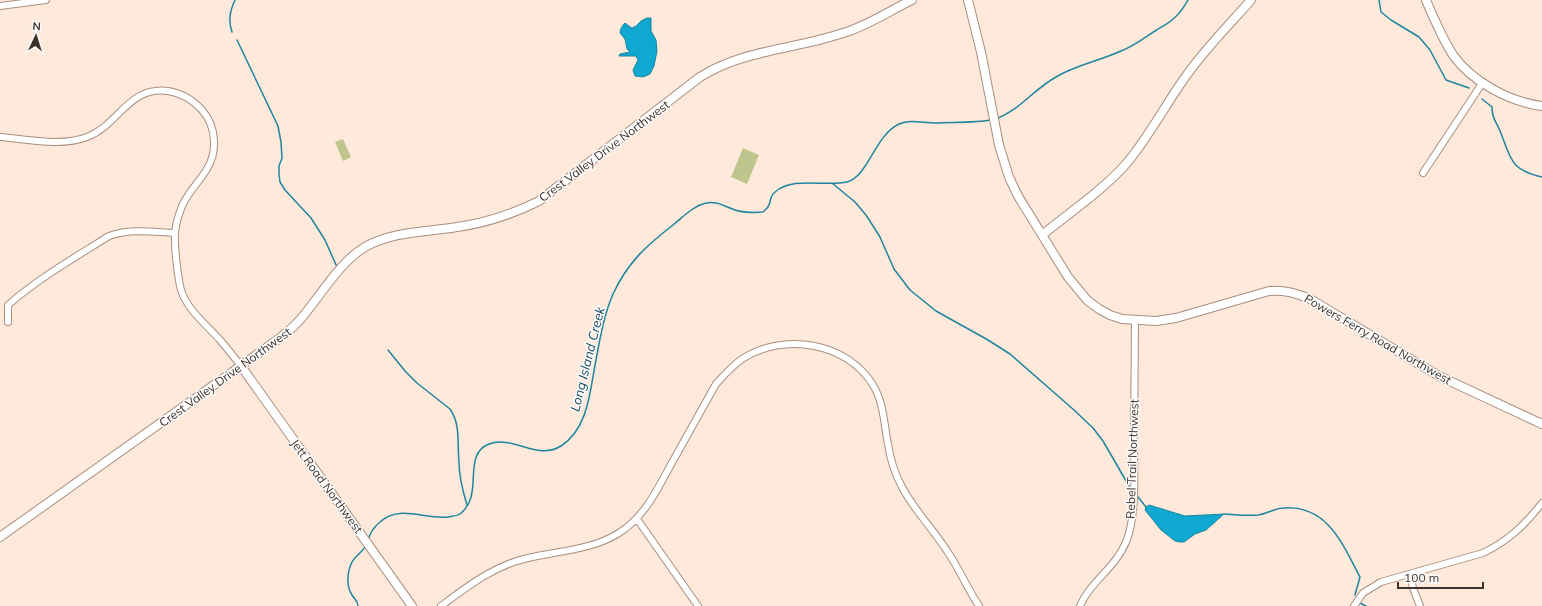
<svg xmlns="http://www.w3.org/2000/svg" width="1542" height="606" font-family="Mulish,sans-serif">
	<rect width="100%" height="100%" fill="#ffe9db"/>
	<path fill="#bfc68d" d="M343 139 351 157 343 161 335 142Z
		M743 148 759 155 747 184 731 177Z"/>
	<path fill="#0fa8d0" stroke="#1d859e" d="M647 18H651V31L656 40 657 51 654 66 650 74 643 77 635 76 633 70 638 60 636 56H619L620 54 630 52 627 49 625 39 620 33C620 29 622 26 625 23L633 29V27H635L641 21Z
		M1149 505 1185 516 1224 514 1206 530 1195 534 1184 542H1180L1175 541 1161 530 1145 510 1146 507Z"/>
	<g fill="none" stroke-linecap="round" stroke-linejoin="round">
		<path stroke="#1d859e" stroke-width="1.5" d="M1379 0 1381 12 1391 20 1419 37 1430 50 1446 80 1469 88
			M232 32C228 20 230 11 235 0
			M237 40 278 126 281 142 282 158 279 166V174L280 182 285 190 311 218 325 240 337 267
			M1482 99 1492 107C1492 119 1496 121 1500 131 1511 157 1509 170 1542 177
			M996 119C1020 110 1034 89 1056 77 1076 65 1099 61 1121 51 1134 46 1144 38 1155 31 1161 27 1168 24 1173 19 1180 14 1184 7 1188 0
			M832 183 855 202 866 215 880 237 894 269 910 290 936 311 988 340 1010 354 1074 410 1093 428 1103 441 1129 486
			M388 350 405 371 417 383 450 409C461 425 457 443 459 462 459 476 463 492 467 505
			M1138 497 1146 507
			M1224 514C1235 515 1246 516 1258 515 1267 514 1275 508 1284 508 1328 505 1343 545 1360 577L1355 595
			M368 540C370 533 374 527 380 522 399 504 425 520 448 517 452 516 457 516 460 514 485 495 461 455 489 444 514 435 537 461 561 446 589 428 590 389 596 360 600 338 604 315 613 294 628 262 646 246 673 225 683 217 693 206 706 203 716 201 722 205 730 208 740 213 752 213 763 212 765 210 768 208 769 205 771 200 770 196 775 192 793 176 826 187 847 182 868 177 875 135 899 124 910 119 923 123 935 123 950 122 976 123 990 120
			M1360 603 1366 606
			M358 606C358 601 355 600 352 595 346 586 347 572 352 562 356 555 363 552 366 545"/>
		<g stroke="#a88f7f" stroke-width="8">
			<path id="street" d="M0 6 46 0
				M0 137C26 139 62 147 87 137 119 125 128 86 168 91 181 93 193 100 202 110 216 126 218 151 207 169 200 181 189 191 183 204 179 213 176 223 175 233 174 245 178 279 181 290 188 311 206 324 220 340 227 348 234 357 241 366
				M1423 173 1483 82
				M8 322V305C39 278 74 258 109 236 131 228 152 232 175 233
				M637 519 698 606
				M1410 574 1413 588 1420 606
				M441 606C468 586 495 565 528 558 558 551 592 550 619 533 646 516 659 486 674 459 688 434 702 409 716 384 724 375 732 366 742 359 783 332 847 342 873 385 884 403 884 425 888 444 890 458 895 474 902 487 914 510 933 529 947 551 959 568 967 588 979 606
				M1080 606C1090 582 1116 567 1126 542 1137 516 1134 471 1134 443 1134 402 1135 361 1135 320
				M1354 606 1363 593 1381 582 1483 553C1508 541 1525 525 1542 503"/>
		</g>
		<g stroke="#a88f7f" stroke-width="10">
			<path id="secondary" d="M968 0 981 52 999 145 1009 177 1018 196 1068 277 1087 300 1099 309 1110 315 1122 319 1156 321 1176 318 1269 291C1285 290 1296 293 1310 299L1439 376 1542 424
				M1426 0C1434 19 1442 38 1453 55 1472 82 1510 102 1542 106
				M1042 235C1069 213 1103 190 1126 164 1149 137 1165 105 1186 76 1205 49 1229 25 1251 0
				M241 366 412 606
				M0 537 280 338C289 331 297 324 304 315 322 293 341 261 365 247 393 231 427 232 457 227 486 223 513 214 539 201L700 77C742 50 796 49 843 33 867 26 889 11 912 0"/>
		</g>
		<use href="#street" stroke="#fff" stroke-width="6"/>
		<use href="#secondary" stroke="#fff" stroke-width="8"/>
	</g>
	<g text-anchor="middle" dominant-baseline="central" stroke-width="3" stroke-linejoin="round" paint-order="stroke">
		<g font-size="12" fill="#3d322b" stroke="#fbfbfb">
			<text transform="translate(604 151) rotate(-37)">Crest Valley Drive Northwest</text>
			<text transform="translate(1378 339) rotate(30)">Powers Ferry Road Northwest</text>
			<text transform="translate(225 377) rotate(-36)">Crest Valley Drive Northwest</text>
			<text transform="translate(1132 459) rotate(-88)">Rebel Trail Northwest</text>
			<text transform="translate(327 486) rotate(54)">Jett Road Northwest</text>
		</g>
		<g font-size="13" font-style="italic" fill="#12495a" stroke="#fbfbfb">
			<text transform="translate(587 359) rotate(-76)">Long Island Creek</text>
		</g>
	</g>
	<g transform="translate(36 36) rotate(4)" stroke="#fbfbfb" stroke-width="3" paint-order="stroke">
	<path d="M0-3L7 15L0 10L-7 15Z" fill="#3d322b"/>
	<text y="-6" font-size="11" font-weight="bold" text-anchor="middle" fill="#3d322b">N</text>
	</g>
	<path d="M1398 582v6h85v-6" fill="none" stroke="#3d322b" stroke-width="2"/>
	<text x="1404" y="582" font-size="12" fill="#3d322b" stroke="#fbfbfb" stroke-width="3" paint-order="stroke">100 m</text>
</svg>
